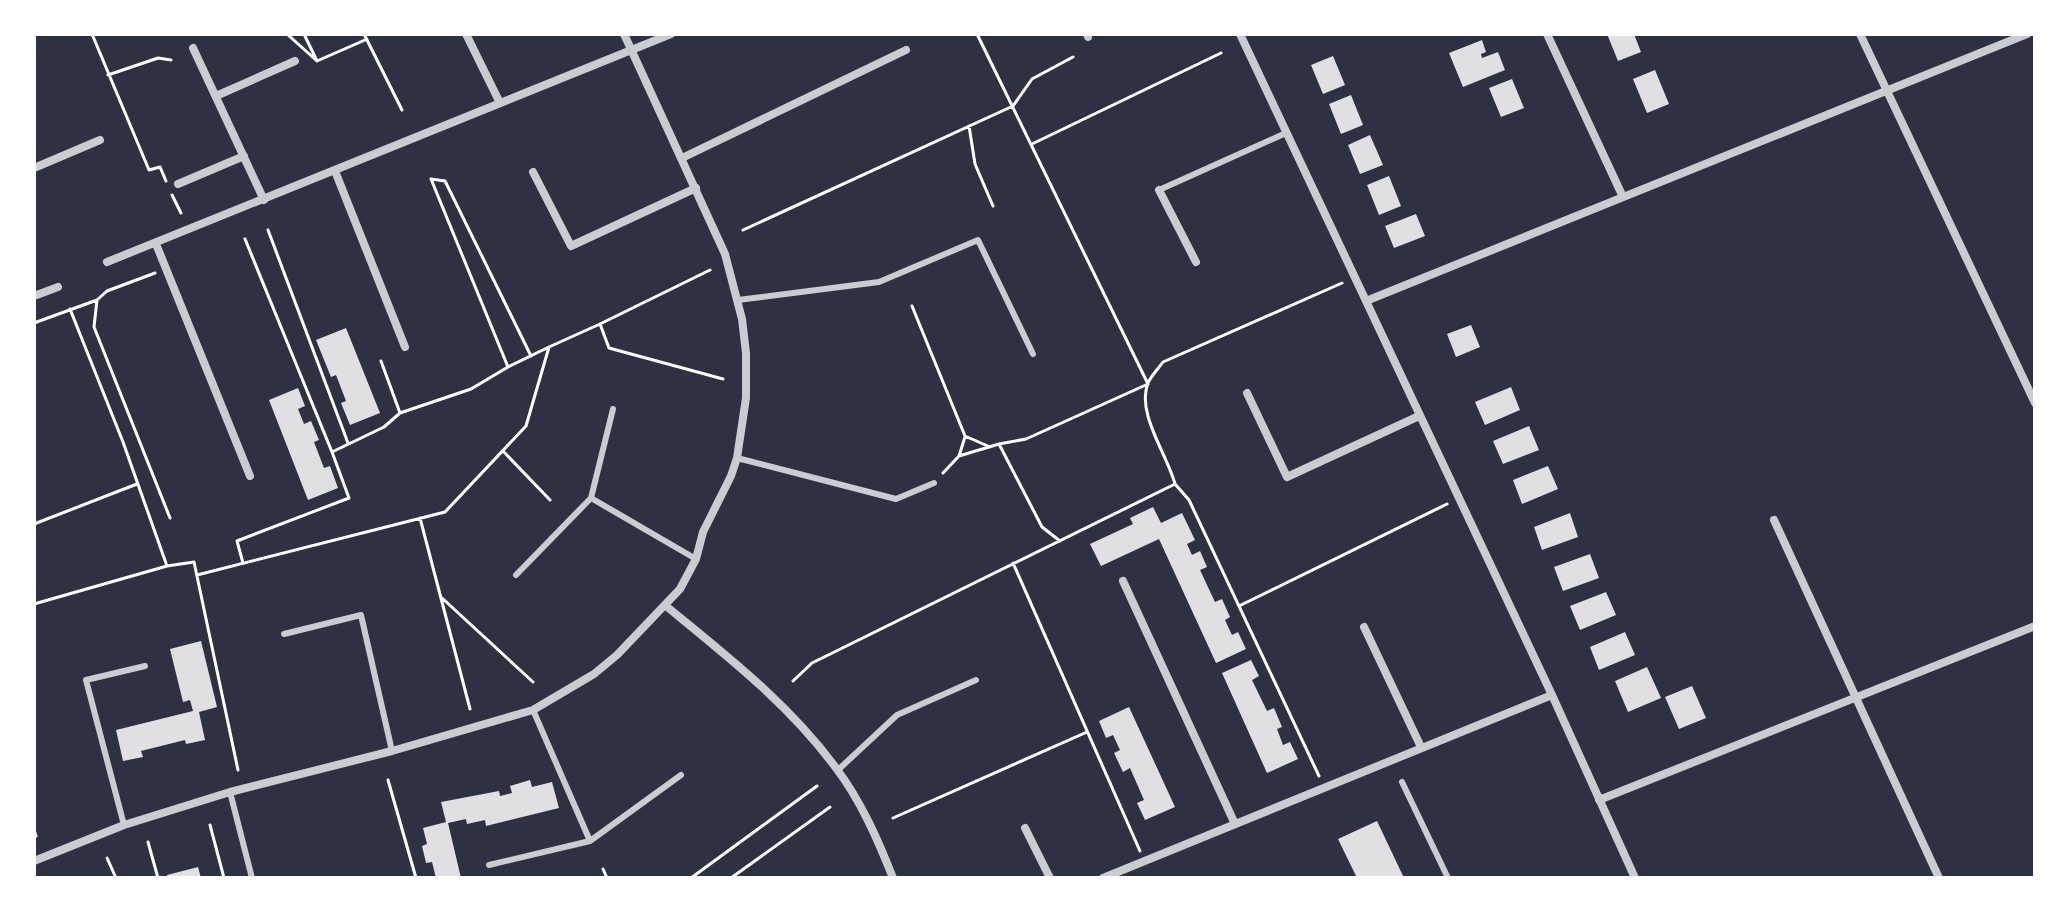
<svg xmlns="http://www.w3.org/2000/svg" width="2069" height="912" font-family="Georgia,serif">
	<rect width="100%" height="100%" fill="#2d3142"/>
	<path fill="#e0e0e3" d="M1607 34H1634L1641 52 1618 61Z
		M1482 40 1486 52 1481 54 1482 58 1498 52 1505 70 1463 87 1449 53Z
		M1333 56 1345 85 1323 94 1311 65Z
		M1655 70 1669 104 1647 113 1633 79Z
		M1512 79 1524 108 1501 117 1489 88Z
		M1351 95 1363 125 1341 134 1329 104Z
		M1370 135 1383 165 1360 174 1348 145Z
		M1389 176 1401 206 1379 215 1367 185Z
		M1416 214 1425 236 1394 248 1385 226Z
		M1471 325 1480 347 1456 357 1447 334Z
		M346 328 380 413 350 425 341 403 346 401 336 375 331 377 316 340Z
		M1511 387 1520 410 1485 425 1475 402Z
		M298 388 305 406 298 409 304 424 311 421 319 440 314 442 324 468 330 466 338 488 308 500 269 400Z
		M1529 426 1539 450 1503 464 1493 441Z
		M1548 466 1558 489 1522 504 1513 480Z
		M1153 507 1161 523 1182 513 1195 540 1187 544 1192 555 1200 551 1207 567 1200 570 1215 602 1222 599 1230 617 1225 620 1232 635 1238 632 1246 649 1216 663 1159 539 1101 566 1090 544 1133 524 1130 518Z
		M1570 513 1578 537 1542 550 1534 527Z
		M1590 554 1599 578 1563 591 1554 567Z
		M1606 592 1616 615 1580 630 1570 606Z
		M1625 632 1635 655 1599 670 1590 647Z
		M201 641 217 707 199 712 205 740 186 744 185 740 141 751 143 757 123 761 116 730 193 711 190 700 183 702 170 649Z
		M1251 660 1259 676 1252 680 1267 711 1274 708 1282 727 1277 729 1283 745 1290 742 1298 759 1267 773 1222 673Z
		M1647 667 1661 698 1628 712 1615 681Z
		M1692 686 1706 718 1679 729 1665 697Z
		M1129 707 1175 807 1145 820 1137 803 1144 800 1130 768 1123 772 1114 753 1120 750 1113 735 1106 738 1099 721Z
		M530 780 532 787 552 782 559 808 486 826 485 820 467 824 466 819 448 823 461 878H436L432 862 426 863 422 846 427 844 423 828 446 822 441 802 499 791 500 796 512 793 510 786Z
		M1377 821 1404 878H1357L1338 839Z
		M198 867 201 878H168L167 875Z"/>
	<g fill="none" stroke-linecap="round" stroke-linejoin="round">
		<path stroke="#fff" stroke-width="3" d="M92 34 149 170 160 167 166 181
			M287 34 317 61 304 34
			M364 34 402 110
			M977 34 1148 384 1026 439 999 444 1042 527 1060 541
			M317 61 365 40
			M108 75 158 58 171 60
			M969 126 975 164 993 206
			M1032 144 1221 53
			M172 195 181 213
			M268 230 348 443
			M743 230 1013 106 1032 79 1073 57
			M97 300 94 327 170 518
			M912 306 965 436 990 447
			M34 323 97 300 107 291 155 273
			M600 324 710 270
			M549 347 600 324 609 348 723 379
			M381 361 400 413
			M508 367 431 179 445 181 531 356
			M503 451 550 500
			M959 456 965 437
			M943 473 959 456 999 444
			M1175 484C1167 454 1136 413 1148 383 1151 376 1158 369 1163 362L1342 283
			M420 518 470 709
			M34 524 137 484
			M243 563 237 541 349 498 332 452
			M1013 563 1140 851
			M167 566 194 562 238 770
			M197 575 445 512 526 426 549 347 508 367 471 389 400 413 384 427 332 452 245 239
			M442 598 533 682
			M34 604 167 566 123 442 70 309
			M1239 606 1447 504
			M793 681 812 663 1175 484 1189 500 1319 776
			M388 780 416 878
			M893 818 1087 732
			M210 825 224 878
			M34 830 36 836
			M148 842 158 878
			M107 858 116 878
			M603 869 607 878
			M691 878 817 786
			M731 878 830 807"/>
		<path stroke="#caccd0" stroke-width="6" d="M1159 190 1286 133
			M738 300 879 282 978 240 1033 354
			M737 458 896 499 934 483
			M591 498 696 559
			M516 575 591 498 613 409
			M284 634 361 615 392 751
			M533 710 590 841
			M838 770 897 715 976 680
			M1402 782 1448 878
			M230 792 252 878
			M124 825 86 680 145 666
			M489 865 590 841 681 775"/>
		<path stroke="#caccd0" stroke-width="8" d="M466 34 500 103
			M1087 34 1088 37
			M1240 34 1552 695 1635 878
			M1547 34 1623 197
			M1860 34 2035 403
			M193 48 264 200
			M216 96 295 61
			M682 158 906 50
			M34 168 100 140
			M335 171 405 347
			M533 172 571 246 696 188
			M178 184 244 156
			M1159 190 1196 262
			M156 244 250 476
			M107 262 671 34
			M34 296 58 287
			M1366 301 2027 34
			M1247 393 1287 477 1419 416
			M1774 520 1939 878
			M1123 581 1235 824
			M666 606C727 656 789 704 836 768 861 801 878 840 893 878
			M1364 627 1421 747
			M1599 800 2035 626
			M1025 828 1050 878
			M34 861 124 825 230 792 392 751 533 710 594 674 617 655 680 589 696 559 703 532 731 476 737 458 746 398V353L742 319 725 254 624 34
			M1103 878 1552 695"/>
	</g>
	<rect width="2069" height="912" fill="none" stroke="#ffffff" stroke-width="72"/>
</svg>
